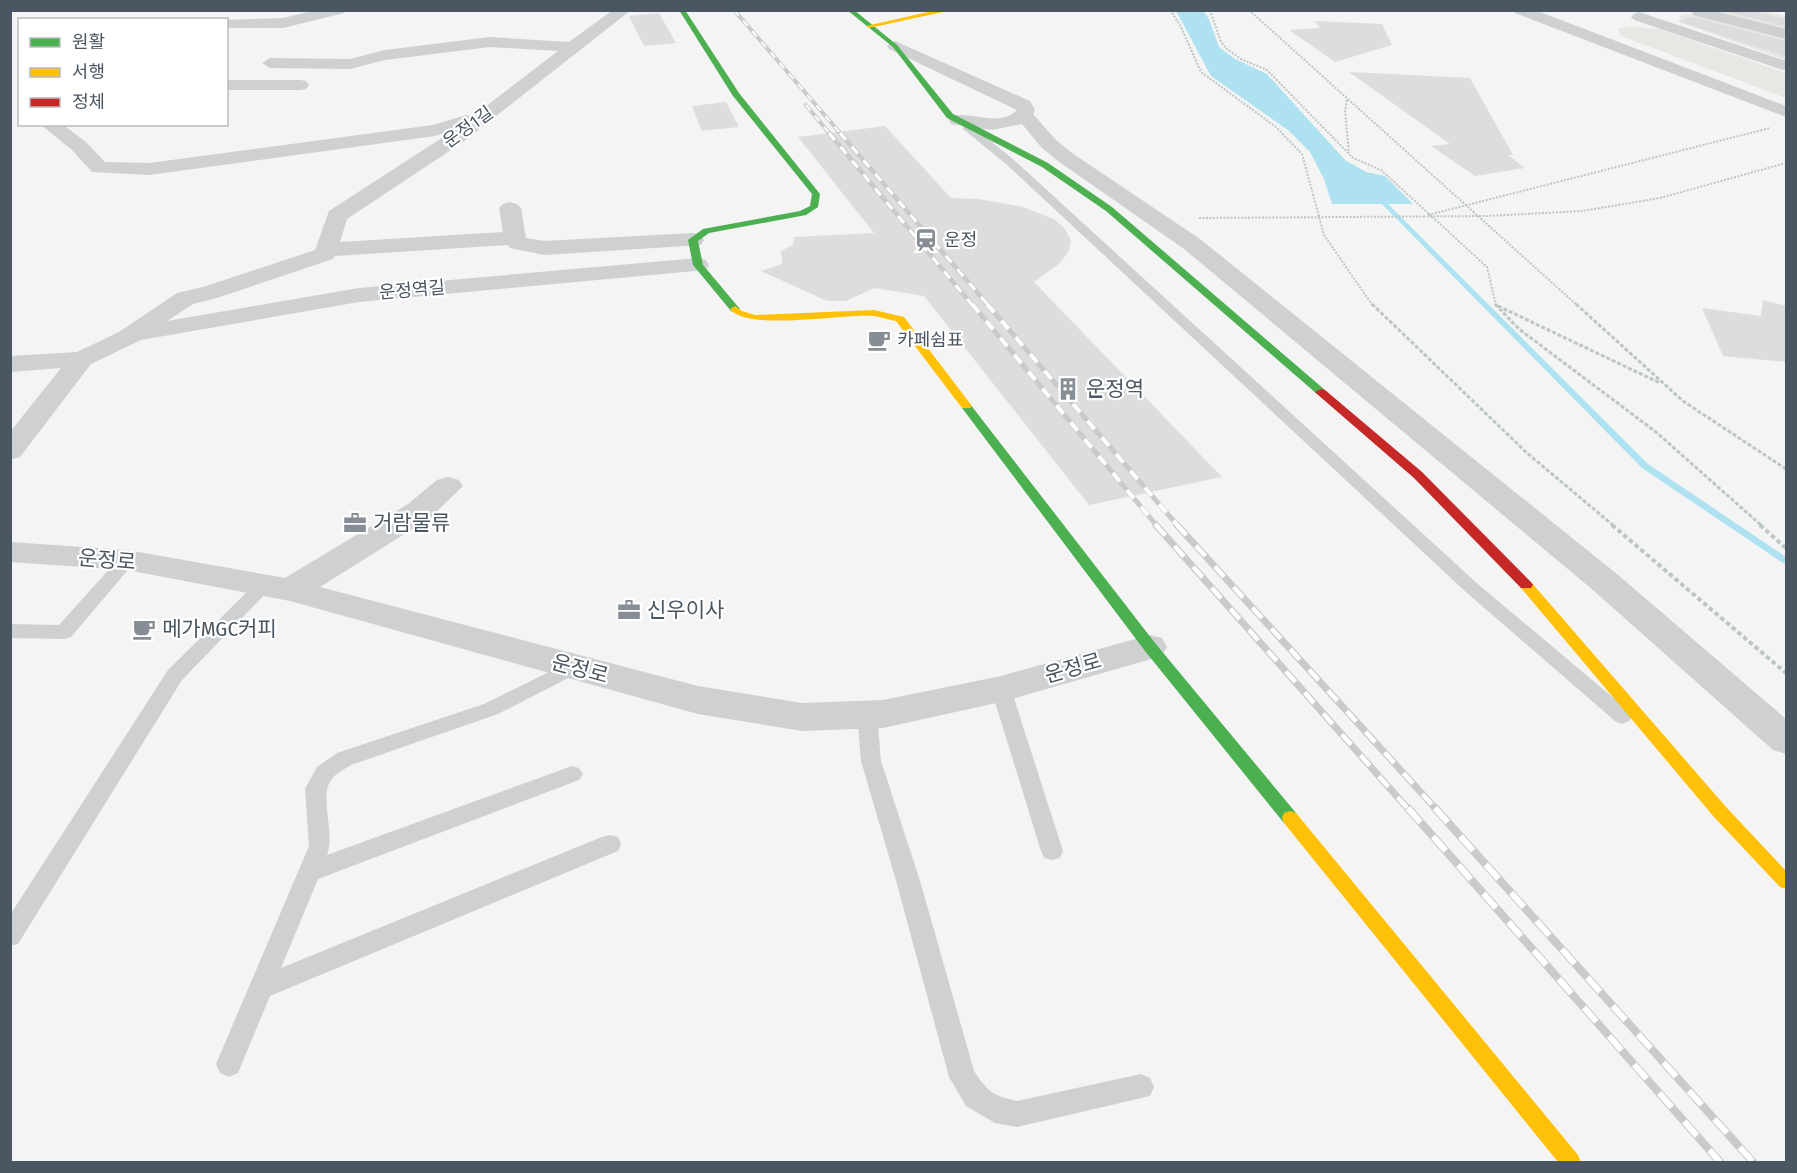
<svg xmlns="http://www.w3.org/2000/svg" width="1797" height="1173" font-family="'Fira Sans Condensed','Noto Sans KR',sans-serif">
	<rect width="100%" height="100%" fill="#f4f4f4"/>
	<path fill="#e8e7e3" d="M1758 10 1786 16V60L1681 23 1679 16 1704 11Z
		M1628 26 1659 29 1786 73V98L1621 36 1618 29Z"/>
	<path fill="#aee2f0" d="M1176 11H1203L1209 19 1219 47 1235 59 1267 74 1345 160 1366 172 1385 176 1413 204H1332L1324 179 1310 152 1288 130 1211 76Z"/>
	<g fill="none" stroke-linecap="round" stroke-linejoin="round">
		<path fill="#aee2f0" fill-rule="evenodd" d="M1374 194H1378L1648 464 1786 557V564L1783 563 1642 468 1374 196Z"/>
	</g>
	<path fill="#ddddde" d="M1721 10H1748L1786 19V27Z
		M659 13 676 43 644 46 629 16Z
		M1693 17 1786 41V57L1678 21Z
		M1315 21 1382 24 1392 45 1335 62 1289 30 1320 28Z
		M1349 72 1470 78 1513 155H1508L1525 168 1475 176 1431 146 1450 144Z
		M726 102 739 127 702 131 692 106Z
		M885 126 951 198 978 199 1023 207 1054 219 1065 229 1071 241 1069 251 1060 263 1034 282 1222 477 1089 505 924 296 874 288 846 301H827L761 271 782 264 781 251 793 245 794 237 874 233 798 137Z
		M1763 300 1786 306V362L1723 356 1702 308 1761 316Z"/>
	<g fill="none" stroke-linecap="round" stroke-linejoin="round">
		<path stroke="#bcc7c4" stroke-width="2" stroke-dasharray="2 1.5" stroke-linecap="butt" d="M1170 10 1180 25 1201 72 1276 127 1302 154 1324 235 1373 306
			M1210 10 1221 42 1227 49 1241 59 1267 70 1353 158 1381 170 1487 267 1496 306
			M1249 10 1578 306
			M1347 100 1345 111 1349 153
			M1428 215 1770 128
			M1199 218 1487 216 1582 211 1660 198 1786 163"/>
		<path stroke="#bcc7c4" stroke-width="3" stroke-dasharray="4 2" stroke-linecap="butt" d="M1372 304 1527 453 1614 526
			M1495 304 1519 329 1656 432 1762 526
			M1576 304 1683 401 1786 469
			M1498 306 1660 383"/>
		<path stroke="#bcc7c4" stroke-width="4" stroke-dasharray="4.5 3" stroke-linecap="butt" d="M1612 525 1786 673
			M1760 525 1786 548"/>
		<path fill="#ced0d2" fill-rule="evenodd" d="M963 125H971L1014 160 1479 585 1629 711 1632 716 1629 721 1622 724 1615 721 1467 593 1006 164 963 129Z
			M127 554 133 556 136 560 133 564 71 637 64 639 10 638V624L59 625 121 556Z
			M263 580 269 582 272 586 269 590 182 680 18 944 10 946V915L168 670 257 582Z
			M573 660 580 662 583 667 580 672 498 714 351 765C345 769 336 773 332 779 318 795 336 834 327 855L572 766 579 768 583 774 579 780 318 879 281 968 602 837 610 835 618 837 621 844 618 851 270 996 238 1073 229 1077 220 1073 216 1064 309 846 305 789 317 767 337 753 484 704Z
			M1001 682 1008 684 1011 689 1063 851 1060 858 1052 860 1044 858 1041 851 991 689 994 684Z
			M867 706 874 709 877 714 881 761 921 884 974 1071C987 1091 993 1096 1017 1101L1141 1074 1150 1078 1154 1087 1150 1096 1017 1127 995 1123 966 1106 949 1077 897 884 861 761 857 714 860 709Z"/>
		<path fill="#ced0d2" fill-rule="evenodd" d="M317 10H346L344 13 283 28H226V20H222L283 18Z
			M613 10H631L463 142 347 219 340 242 503 232 499 208 503 204 510 202 517 204 521 208 526 238 544 241 693 233 701 235 704 240 701 245 544 255 510 248 508 245 335 256 333 259 217 298 193 304 167 321 359 288 698 258 706 260 709 265 706 270 359 302 141 340 91 364 20 457 10 460V432L61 368 10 372V356L77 352 119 332 177 293 203 287 315 250 329 211 454 130 435 136 149 175 92 172 72 150 40 124H62L86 142 105 162 149 163 433 125 466 115 472 117 558 51 490 47 385 60 350 69 270 68 262 63 270 58 350 59 385 50 490 37 569 42Z
			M1513 10H1535L1786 106V117L1515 13Z
			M1692 10H1710L1786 29V39L1693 15Z
			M1639 12 1786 61V71L1634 20 1631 17 1634 14Z
			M895 41 1030 101 1035 110 1033 114 1056 140 1072 153 1200 239 1276 300 1617 574 1786 719V754L1773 750 1593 590 1184 249 1058 161 1042 148 1022 124 992 130 951 124 949 120 951 116C973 111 999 128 1017 110L889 49 887 46Z
			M226 80H300L306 81 309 85 306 89 300 90H226Z
			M448 477 459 480 463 486 430 518 320 587 698 686 802 703 883 700 1001 676 1150 635 1162 638 1167 647 1162 656 1001 702 883 728 802 731 698 714 290 601 127 570 10 562V542L127 550 285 578 408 504 437 480Z"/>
		<path fill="#4caf50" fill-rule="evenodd" d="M679 10H685L739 93 820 194 818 207 806 215 709 233 698 241 703 265 740 309 735 312 731 311 693 265 688 240 703 229 800 211 810 206 812 194 733 96Z
			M847 10H854L897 45 953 114 1048 163 1112 207 1325 390V394H1317L1106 211 1042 167 947 118 893 47Z
			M966 403 970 404 1155 643 1296 813 1298 818 1296 823 1290 825 1284 823 1145 651 962 408V404Z"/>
		<path fill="#ffc107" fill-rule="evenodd" d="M937 10H952L869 28 866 26Z
			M735 306 742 311 755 315 874 310 904 317 972 406 970 408H962L896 321C889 320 881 317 874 316 844 313 747 332 730 309Z
			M1526 580 1531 582 1726 807 1786 871V889L1780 887 1714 817 1521 588 1519 585Z
			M1290 811 1296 813 1578 1155 1581 1162H1558L1284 823 1282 818 1284 813Z"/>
		<path fill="#c62828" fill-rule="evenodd" d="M1321 389 1325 390 1422 472 1531 582 1533 585 1531 588H1521L1414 478 1317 394 1315 392Z"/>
		<g stroke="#c9cacc" stroke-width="4">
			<path id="rail-far4" d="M734 10 841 134
				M806 105 830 134"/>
		</g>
		<g stroke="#c9cacc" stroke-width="4.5">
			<path id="rail-far3" d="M829 133 973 306
				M840 133 989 306"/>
		</g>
		<g stroke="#c9cacc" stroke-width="5">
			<path id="rail-far2" d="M972 304 1157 526
				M987 304 1178 526"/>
		</g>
		<g stroke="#c9cacc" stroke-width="7">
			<path id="rail-far1" d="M1156 525 1409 810
				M1177 525 1437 810"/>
		</g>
		<g stroke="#c9cacc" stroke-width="8">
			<path id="rail" d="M1408 808 1720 1162
				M1435 808 1753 1162"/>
		</g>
		<use href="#rail-far4" stroke="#fff" stroke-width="2" stroke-dasharray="7" stroke-linecap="butt"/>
		<use href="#rail-far3" stroke="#fff" stroke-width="3" stroke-dasharray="9" stroke-linecap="butt"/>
		<use href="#rail-far2" stroke="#fff" stroke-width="4" stroke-dasharray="11" stroke-linecap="butt"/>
		<use href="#rail-far1" stroke="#fff" stroke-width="4.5" stroke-dasharray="14" stroke-linecap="butt"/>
		<use href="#rail" stroke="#fff" stroke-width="6" stroke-dasharray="19" stroke-linecap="butt"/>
	</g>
	<defs>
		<g id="station-bare" transform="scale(1.8)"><path d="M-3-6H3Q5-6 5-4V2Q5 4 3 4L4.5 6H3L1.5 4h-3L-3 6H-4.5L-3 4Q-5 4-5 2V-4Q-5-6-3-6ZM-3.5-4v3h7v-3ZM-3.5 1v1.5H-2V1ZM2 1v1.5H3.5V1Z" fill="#868d94" stroke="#fff" stroke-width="2.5" paint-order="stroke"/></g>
		<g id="cafe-bare" transform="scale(1.8)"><path d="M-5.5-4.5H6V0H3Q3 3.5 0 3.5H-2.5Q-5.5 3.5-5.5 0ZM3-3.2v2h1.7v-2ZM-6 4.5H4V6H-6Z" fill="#868d94" stroke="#fff" stroke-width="2.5" paint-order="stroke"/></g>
		<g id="building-bare" transform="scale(1.8)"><path d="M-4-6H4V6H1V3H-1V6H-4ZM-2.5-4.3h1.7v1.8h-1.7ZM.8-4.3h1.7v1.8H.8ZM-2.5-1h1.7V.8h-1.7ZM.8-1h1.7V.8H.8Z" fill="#868d94" stroke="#fff" stroke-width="2.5" paint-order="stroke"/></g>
		<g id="office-bare" transform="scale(1.8)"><path d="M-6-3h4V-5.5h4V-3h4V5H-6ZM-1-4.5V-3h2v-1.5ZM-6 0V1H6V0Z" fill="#868d94" stroke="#fff" stroke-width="2.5" paint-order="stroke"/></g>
	</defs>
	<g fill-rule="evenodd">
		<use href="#station-bare" x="926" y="240"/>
		<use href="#cafe-bare" x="879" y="340"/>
		<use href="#building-bare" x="1068" y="389"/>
		<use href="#office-bare" x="355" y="523"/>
		<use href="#office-bare" x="629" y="610"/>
		<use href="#cafe-bare" x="144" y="629"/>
	</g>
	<g text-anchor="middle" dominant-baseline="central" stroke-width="4.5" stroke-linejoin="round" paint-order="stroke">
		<g font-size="18" fill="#4a5661" stroke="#fff">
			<text transform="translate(468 127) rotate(-36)">운정1길</text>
			<text transform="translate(412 290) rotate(-5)">운정역길</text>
		</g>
		<g font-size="18" fill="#4a5661" stroke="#fff" text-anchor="start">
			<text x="944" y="240">운정</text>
			<text x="897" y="340">카페쉼표</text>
		</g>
		<g font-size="21" fill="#4a5661" stroke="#fff" text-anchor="start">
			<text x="1086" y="389">운정역</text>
			<text x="373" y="523">거람물류</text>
			<text x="647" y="610">신우이사</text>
			<text x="162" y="629">메가MGC커피</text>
		</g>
		<g font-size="21" fill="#4a5661" stroke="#fff">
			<text transform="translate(107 560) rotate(5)">운정로</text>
			<text transform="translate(1073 668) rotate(-16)">운정로</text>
			<text transform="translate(580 669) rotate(15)">운정로</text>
		</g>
	</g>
	<rect width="1797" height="1173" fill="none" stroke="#4a5661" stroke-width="24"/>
	<rect x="18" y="18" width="210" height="108" fill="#ffffff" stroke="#b7bbc0" stroke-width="1.5"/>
	<rect x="30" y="38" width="30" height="9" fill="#4caf50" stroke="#b7bbc0" stroke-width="1.5"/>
	<text x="72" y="48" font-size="18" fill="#4a5661">원활</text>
	<rect x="30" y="68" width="30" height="9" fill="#ffc107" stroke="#b7bbc0" stroke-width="1.5"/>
	<text x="72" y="78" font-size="18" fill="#4a5661">서행</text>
	<rect x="30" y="98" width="30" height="9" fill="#c62828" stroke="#b7bbc0" stroke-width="1.5"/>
	<text x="72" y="108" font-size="18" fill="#4a5661">정체</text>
</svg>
